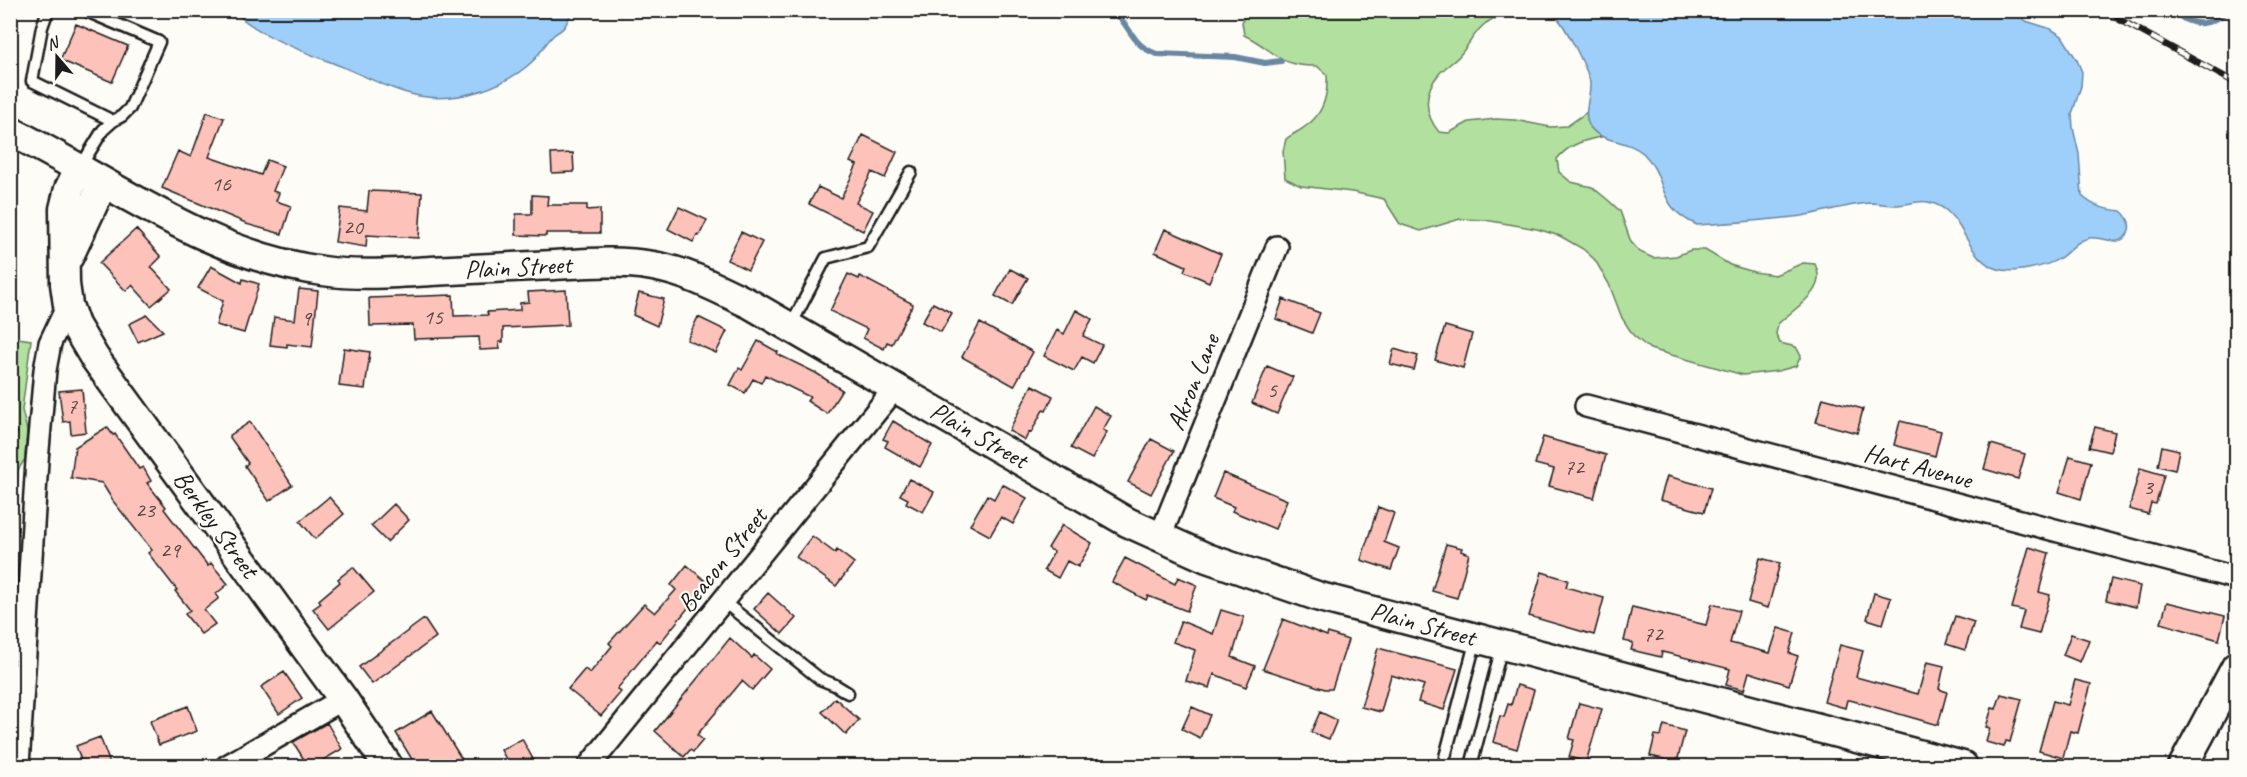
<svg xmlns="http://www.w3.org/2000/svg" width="2247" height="777" font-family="Caveat,sans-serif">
	<rect width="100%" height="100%" fill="#fdfcf7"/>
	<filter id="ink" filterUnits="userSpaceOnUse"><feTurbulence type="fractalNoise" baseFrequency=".0167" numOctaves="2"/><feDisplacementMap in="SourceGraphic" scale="12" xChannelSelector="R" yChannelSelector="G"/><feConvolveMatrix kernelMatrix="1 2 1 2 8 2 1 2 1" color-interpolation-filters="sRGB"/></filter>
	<g filter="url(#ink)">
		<path fill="#b1e09f" stroke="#667e5e" stroke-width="1.5" d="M1306 10 1540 11C1523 13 1502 13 1486 23 1475 31 1469 45 1460 55 1454 62 1445 67 1439 74 1423 92 1424 114 1439 132L1449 133 1469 122 1496 119 1515 120 1550 127 1567 126 1587 112 1590 127 1601 137C1583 141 1569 144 1557 159L1559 172 1571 182 1592 187 1608 200 1620 211 1631 242 1640 252 1653 258 1676 256 1691 250H1705L1730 265 1754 272 1775 275 1803 263 1815 264C1829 291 1794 308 1778 324L1776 334 1780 343 1796 347 1801 356 1796 366 1778 371 1743 375 1650 349 1633 335 1622 318 1609 284 1595 260 1583 249 1560 236 1537 229 1485 220 1460 219 1421 231 1400 224 1384 199 1352 192 1301 186 1285 178 1283 151 1286 139C1292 134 1300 131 1306 126 1324 114 1328 95 1327 75L1317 66C1277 67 1276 50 1244 35L1242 22 1245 15C1266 8 1285 16 1306 10Z
			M11 337 31 340 22 410 27 431 25 459 18 470 11 584Z"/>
		<path fill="#9dcffa" stroke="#6987a1" stroke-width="1.5" d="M233 11H573C569 16 568 21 565 26 562 30 558 32 554 35 546 42 541 52 534 60 506 87 458 103 419 96 393 91 363 75 338 65 302 51 261 37 233 11Z
			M1540 11H2014L2026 21 2051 29 2062 36 2077 60 2082 72 2081 86 2072 114 2073 128 2079 154 2082 196C2094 207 2105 209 2121 211 2127 216 2131 222 2129 230 2123 251 2102 235 2089 238 2076 241 2070 251 2060 258 2047 267 2012 274 1998 269 1963 259 1966 209 1928 202 1918 200 1907 205 1896 205 1887 205 1878 203 1869 203 1846 205 1824 212 1802 216 1767 220 1732 223 1697 225 1655 206 1669 180 1644 154 1628 139 1602 143 1591 128 1581 116 1591 97 1590 83 1589 72 1563 20 1554 15 1550 13 1544 12 1540 11Z"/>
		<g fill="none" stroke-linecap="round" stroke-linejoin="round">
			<path stroke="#6987a1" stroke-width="6" d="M1112 10C1132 26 1130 45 1157 54L1235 57 1265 63 1281 61
				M2175 10C2184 23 2201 27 2215 19 2220 17 2223 13 2228 10"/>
		</g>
		<path fill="#fdc2b9" stroke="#1c1c1c" stroke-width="1.5" d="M76 24 128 46 112 82 60 60Z
			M207 112 224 118 209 157 261 175 267 160 283 166 273 191 279 193 276 201 291 206 282 234 246 224V223L162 188 178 151 191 157Z
			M863 135 897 152 885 178 872 172 856 203 873 211 863 231 809 204 818 187 841 198 857 165 850 162Z
			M573 153 574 172 552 173 551 154Z
			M369 191 422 193 419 238 367 235 366 247 335 242 340 208 367 211Z
			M532 195 548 196 547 205H587V210L600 209V233H546V236L516 235V214H532Z
			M679 207 707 220 699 236 697 235 693 242 668 229Z
			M136 229 161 257 151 267 171 289 151 306 132 285 126 291 99 263Z
			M1165 229 1221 254 1209 282 1184 271 1186 266 1155 252Z
			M741 232 762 242 748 270 727 260Z
			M211 266 242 283 243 279 259 284 244 333 216 325 223 301 198 288Z
			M1010 269 1028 278 1012 305 995 296Z
			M848 274 859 279 860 276 913 304 892 344 887 342 884 349 863 338 867 329 830 311Z
			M299 289 318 291 312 347 287 344V347L270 345 274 317 295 320Z
			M566 290 568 325 503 328V342H499L500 349 480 350 479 337 414 339 413 325 370 326 369 298 453 295 454 316 488 315 487 312 520 310V303L529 302 528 292Z
			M639 293 664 299 657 326 633 315Z
			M1283 299 1320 313 1312 333 1276 319Z
			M933 303 952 313 941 332 922 322Z
			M1076 310 1092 319 1083 336 1102 345 1093 363 1082 357 1074 371 1044 356 1057 330 1064 334Z
			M147 315 163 331 138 342 129 324Z
			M698 317 727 331 716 353 687 340Z
			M980 323 1033 352 1014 386 962 357Z
			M1445 326 1472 334 1463 368 1435 360Z
			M758 341 778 352 777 354 816 373 842 390 827 414 807 401 810 397 765 375 761 383 753 379 745 393 730 385 739 368 742 370Z
			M344 348 370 352 365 389 339 386Z
			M1394 349 1418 356 1414 370 1390 364Z
			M1267 366 1293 377 1277 414 1252 403Z
			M1032 385 1053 396 1046 411 1043 410 1031 433 1029 432 1025 440 1009 431Z
			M82 389 86 432 71 434 70 421 63 422 59 391Z
			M1823 398 1863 409 1857 433 1816 422Z
			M1094 406 1111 416 1103 430 1107 432 1092 459 1071 448Z
			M893 421 932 445 920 467 885 447 888 441 883 439Z
			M1900 421 1941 431 1935 456 1894 445Z
			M250 422 292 485 269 501 245 466 248 463 229 436Z
			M107 427 113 435 115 434 139 469 143 467 151 481 147 483 166 507 164 509 208 566 211 563 228 584 216 594 219 598 204 610 215 624 201 634 185 614 190 610 175 591 177 590 148 553 152 550 113 501 102 483 71 478 75 447Z
			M2095 427 2115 432 2110 452 2089 447Z
			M1543 437 1606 455 1594 498 1549 486 1554 469 1535 464Z
			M1151 439 1174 451 1151 494 1128 482Z
			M1991 444 2025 454 2018 479 1984 469Z
			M2162 446 2179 450 2175 470 2158 466Z
			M2070 456 2091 462 2081 499 2059 492Z
			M2140 468 2164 475 2156 504 2151 503 2148 514 2129 509Z
			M1223 473 1287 500 1275 529 1232 511 1234 507 1213 498Z
			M1667 476 1711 488 1704 512 1660 500Z
			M909 479 934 492 923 512 906 503 908 499 900 495Z
			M1002 484 1027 498 1013 524 1001 517 990 536 970 525 987 495 994 499Z
			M329 497 344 514 315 539 300 521Z
			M394 504 409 520 387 542 371 526Z
			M1378 507 1394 513 1384 542 1399 548 1391 570 1361 560Z
			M1062 525 1092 543 1078 567 1067 561 1058 578 1044 570 1054 552 1048 548Z
			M812 536 835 553 837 550 854 563 836 586 796 557Z
			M1446 544 1462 548 1461 551 1469 554 1457 598 1432 591Z
			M2029 547 2049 553 2039 592 2050 595 2039 634 2019 629 2024 611 2012 608Z
			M1125 558 1175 584 1178 577 1197 585 1187 611 1148 596 1146 600 1112 582Z
			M1760 558 1780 563 1768 608 1748 602Z
			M687 565 710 585 693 604 692 603 660 643 657 640 617 689 621 692 601 716 568 689 585 669 590 673 612 646 609 643 644 604 655 613 676 590 671 585Z
			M353 567 374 592 329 629 313 609 321 603 319 600 340 582 338 579Z
			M1542 572 1568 580 1566 587 1604 598 1594 635 1529 616Z
			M2111 579 2140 586 2136 607 2106 600Z
			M768 593 796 618 782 634 754 609Z
			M1874 593 1891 598 1883 624 1867 619Z
			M2167 602 2225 616 2219 640 2161 623Z
			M1712 604 1739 611 1730 643 1770 653 1778 628 1795 633 1789 653 1798 656 1789 685 1749 672 1744 690 1726 685 1730 669 1675 655 1662 652 1661 657 1631 650 1633 643 1624 641 1632 607 1706 625Z
			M1221 610 1244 617 1232 657 1255 666 1246 687 1214 674 1210 688 1186 681 1195 650 1173 642 1181 621 1213 634Z
			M1955 616 1974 622 1965 650 1946 644Z
			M424 619 436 637 372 684 359 667Z
			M1283 619 1327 636 1328 633 1348 640 1332 689H1325L1263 669Z
			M2071 634 2089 640 2080 662 2063 655Z
			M730 638 752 658 754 655 770 669 752 690 742 681 697 735 703 740 693 752 690 750 684 757 655 731Z
			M1840 645 1863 651 1856 677 1918 694 1927 662 1944 666 1939 689 1947 692 1938 725 1850 700H1847L1845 708 1824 702Z
			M1378 648 1457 669 1444 710 1418 702 1424 685 1391 675 1381 712 1361 707Z
			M284 672 302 698 279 714 261 687Z
			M2075 680 2091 684 2078 733 2070 731 2063 758 2039 751 2053 701 2068 705Z
			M1517 685 1534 690 1517 749 1493 742 1500 716 1504 717 1508 704 1511 705Z
			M2001 694 2022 699 2010 742 2006 741 2004 747 1986 742 1990 728 1986 727 1992 708 1996 709Z
			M835 698 859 720 846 735 822 712Z
			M1579 703 1602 709 1586 762 1569 757 1574 740 1569 739Z
			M188 706 197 731 159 745 150 721Z
			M1192 707 1210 715 1200 738 1182 729Z
			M432 711 458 753 466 766H416L396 733Z
			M1320 712 1337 720 1329 739 1311 732Z
			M327 723 342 749 313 766H308L293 742Z
			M1664 725 1685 731 1677 762 1650 756 1655 735 1661 736Z
			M100 737 111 766H83L76 746Z
			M522 739 534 761 524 766H510L501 750Z"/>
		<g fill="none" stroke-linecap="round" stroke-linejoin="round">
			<g stroke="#1c1c1c" stroke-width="15">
				<path id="service" d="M48 10 42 27 32 81 113 121 122 116 130 108 159 42 84 10
					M79 169 103 130 113 121
					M790 327 826 258 868 247 911 172
					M724 602 820 679 835 685 848 693
					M1445 757 1476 639
					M1471 766 1502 646"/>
			</g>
			<g stroke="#1c1c1c" stroke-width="26">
				<path id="minor" d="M1586 406 2236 578
					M1160 537 1277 247
					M18 766 37 461 45 370 50 343 68 305
					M227 766 343 699
					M589 766 896 387"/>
			</g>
			<g stroke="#1c1c1c" stroke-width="33">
				<path id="secondary" d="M10 131C113 182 207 256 323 271 359 276 395 273 431 271 472 269 513 267 554 265 586 263 621 260 653 266 688 272 719 289 750 304L1127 522 1207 558 1320 597 1963 766
					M79 169 69 189 64 209 65 284 68 305 75 325 94 357 343 699 388 766
					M69 256 103 183
					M2183 766 2236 667"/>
			</g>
			<path stroke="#1c1c1c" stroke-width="4" stroke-dasharray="4.5 4.5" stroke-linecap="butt" d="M10 443 19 427"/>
			<use href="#service" stroke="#fdfcf7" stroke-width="10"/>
			<use href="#minor" stroke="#fdfcf7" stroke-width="21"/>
			<use href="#secondary" stroke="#fdfcf7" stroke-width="28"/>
			<g stroke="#1c1c1c" stroke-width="7">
				<path id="rail" d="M2102 10 2236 83"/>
			</g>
			<use href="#rail" stroke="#fdfcf7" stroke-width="4.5" stroke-dasharray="14" stroke-linecap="butt"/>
		</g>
	</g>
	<g text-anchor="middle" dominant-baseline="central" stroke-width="4.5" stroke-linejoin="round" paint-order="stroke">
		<g font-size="22" fill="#544643">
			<text x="221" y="184">16</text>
			<text x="353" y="227">20</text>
			<text x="433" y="317">15</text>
			<text x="306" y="318">9</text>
			<text x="1272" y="390">5</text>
			<text x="72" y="406">7</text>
			<text x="1574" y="467">72</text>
			<text x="2148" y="487">3</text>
			<text x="145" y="510">23</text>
			<text x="170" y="550">29</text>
			<text x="1653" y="634">72</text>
		</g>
		<g font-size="26" fill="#1c1c1c" stroke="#fdfcf7">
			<text transform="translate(518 267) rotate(-3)">Plain Street</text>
			<text transform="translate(1193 382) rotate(-68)">Akron Lane</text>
			<text transform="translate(979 435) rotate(30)">Plain Street</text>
			<text transform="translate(1918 466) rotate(15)">Hart Avenue</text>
			<text transform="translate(216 524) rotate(54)">Berkley Street</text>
			<text transform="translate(722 560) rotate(-51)">Beacon Street</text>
			<text transform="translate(1423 624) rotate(15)">Plain Street</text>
		</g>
	</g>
	<rect width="2247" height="777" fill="none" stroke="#fdfcf7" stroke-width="36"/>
	<rect x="18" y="18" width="2211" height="741" fill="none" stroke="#1c1c1c" stroke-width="2" filter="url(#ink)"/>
	<g transform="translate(57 57) rotate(340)" stroke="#fdfcf7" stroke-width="4.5" paint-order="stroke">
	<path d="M0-4.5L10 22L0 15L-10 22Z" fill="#1c1c1c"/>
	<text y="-9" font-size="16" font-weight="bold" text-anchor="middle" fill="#1c1c1c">N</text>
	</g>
</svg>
